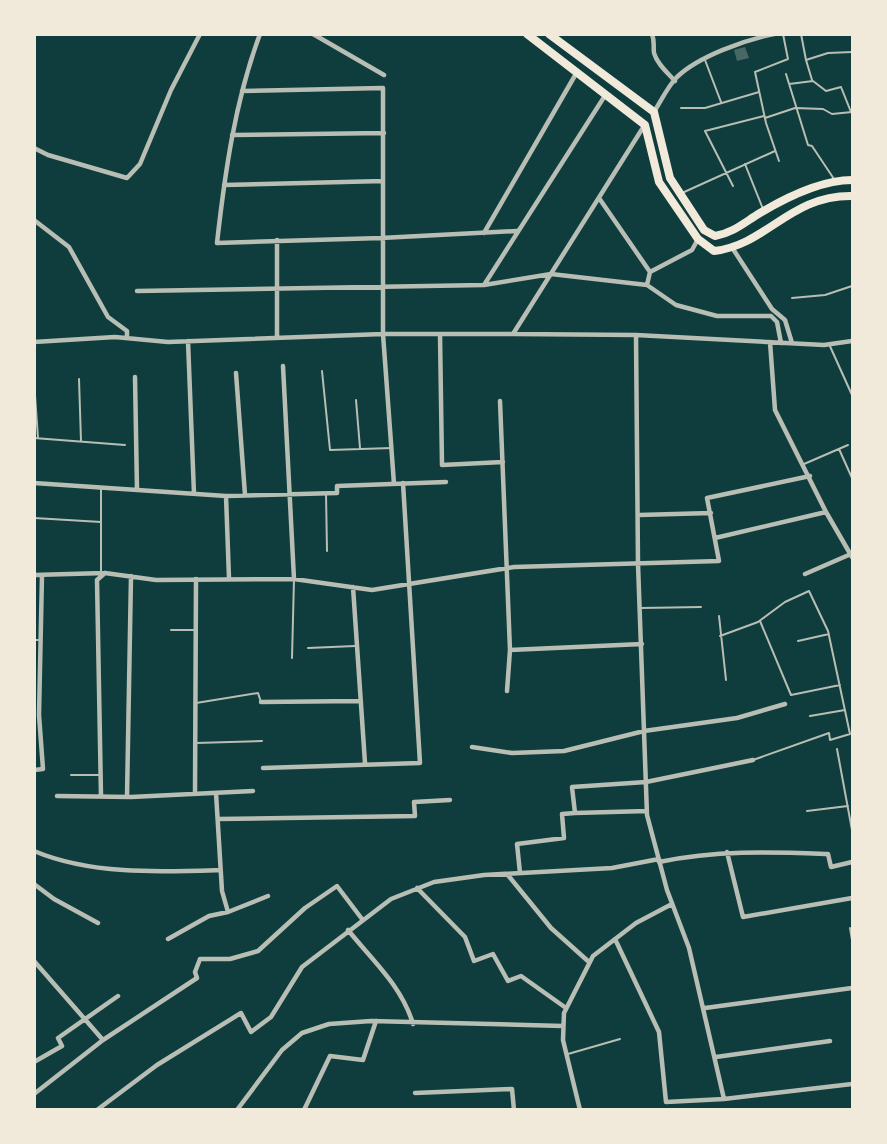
<svg xmlns="http://www.w3.org/2000/svg" width="887" height="1144" font-family="Figtree,sans-serif">
	<rect width="100%" height="100%" fill="#0f3d3e"/>
	<path fill="#486865" d="M745 47 749 58 737 61 734 50Z"/>
	<g fill="none" stroke-linecap="round" stroke-linejoin="round">
		<path stroke="#b8beb3" stroke-width="2" d="M801 34 806 60 828 53 852 52
			M705 60 721 102
			M806 60 812 80
			M786 74 808 145 812 146 834 179
			M789 84 813 81 826 91 841 87 851 112
			M681 108H705L759 92
			M765 118 795 108 823 109 832 114 852 112
			M779 161 766 123 755 72 788 59 783 34
			M745 164 763 209
			M733 186 705 131 764 116
			M682 193 775 151
			M792 298 825 295 852 286
			M829 344 852 395
			M322 371 330 450 392 448
			M79 379 81 441
			M34 381 38 438
			M356 400 360 448
			M34 438 125 445
			M839 449 852 478
			M804 464 848 445
			M326 493 327 551
			M34 518 101 522
			M101 572V488
			M641 608 701 607
			M719 616 726 680
			M760 621 791 695 840 685
			M171 630H196
			M720 636 758 622 785 602 809 591 828 631 850 734 830 740 829 733 753 760
			M34 640H41
			M798 641 829 634
			M308 648 355 646
			M292 658 294 579
			M196 703 258 693 261 702
			M810 716 845 710
			M196 743 262 741
			M837 749 852 830
			M71 775H101
			M807 811 848 806
			M850 928 852 940
			M568 1054 620 1039"/>
		<path stroke="#b8beb3" stroke-width="4.5" d="M260 34C235 101 225 172 217 243L381 238 517 231
			M313 34 384 75
			M652 34C655 42 653 47 654 53 657 64 668 73 675 81
			M242 91 383 88V334L394 484
			M654 112C661 101 668 86 677 77 699 56 745 40 774 34
			M232 135 384 133
			M34 148 48 155 127 178 140 164 171 90 200 34
			M224 185 383 181
			M599 198 650 272
			M34 220 69 247 108 317 127 331V338
			M484 233 577 72
			M733 249 772 309 785 320 792 343
			M484 285 606 94
			M647 285 650 272 692 250 698 239
			M137 291 484 285 551 274 647 285 676 305 717 316H771L777 322 781 343
			M440 334 442 465 503 462
			M513 334 644 126
			M636 335 638 564 647 815 667 890 689 948 724 1099
			M277 338V240
			M188 341 194 494
			M34 342 115 337 168 342 383 334H513L636 335 824 345 852 341
			M770 342 775 410 826 512 852 557
			M283 366 294 579
			M236 373 245 495
			M135 377 137 490
			M500 401 510 650 507 691
			M34 483 226 496 337 493V486L446 482
			M226 496 229 578
			M639 515 711 513
			M715 538 826 512
			M805 574 851 554
			M34 575 105 573 156 580 294 579 372 590 514 567 719 561 707 498 810 476
			M353 587 365 763
			M510 650 642 644
			M261 702 360 701
			M472 747 512 753 564 751 644 731 737 718 785 704
			M263 768 420 763 403 483
			M34 770 43 769 39 715 42 575
			M216 793 222 891 228 912
			M195 794 196 579
			M57 796 131 797 253 791
			M101 796 97 580 105 573
			M127 797 131 576
			M575 813 647 811
			M218 819 415 816 414 802 450 800
			M34 851C91 875 160 872 220 870
			M727 852 743 917 852 898
			M659 862C717 850 769 852 828 854L831 867 852 862
			M520 873 517 844 564 838 562 814 575 813 572 787 646 782 753 760
			M507 874 551 928 589 962
			M34 884 54 899 98 923
			M417 888 465 937 474 961 493 954 508 981 521 976 566 1008
			M348 930C372 960 402 986 413 1024
			M168 939 209 916 228 912 268 896
			M615 939 659 1032 666 1102 724 1099 852 1084
			M34 961 103 1040
			M705 1008 852 988
			M716 1057 830 1041
			M34 1062 62 1046 58 1038 118 996
			M415 1093 512 1089 514 1110
			M34 1094 103 1040 197 978 195 972 200 959H230L258 951 305 908 337 886 362 919
			M97 1110 157 1065 241 1013 251 1032 271 1017 302 967 391 899 434 882 484 875 612 868 659 859
			M237 1110 282 1050 302 1033 329 1024 371 1021 563 1026
			M304 1110 330 1056 363 1060 376 1021
			M580 1110 563 1040 564 1013 593 956 636 923 672 904"/>
		<path stroke="#f1e9da" stroke-width="8" d="M527 34 645 125 659 182 698 239 714 251C767 245 790 195 852 196
			M549 34 654 112 670 178 704 230 715 236C733 233 745 222 760 213 787 197 821 180 852 180"/>
	</g>
	<rect width="887" height="1144" fill="none" stroke="#f1e9da" stroke-width="72"/>
</svg>
